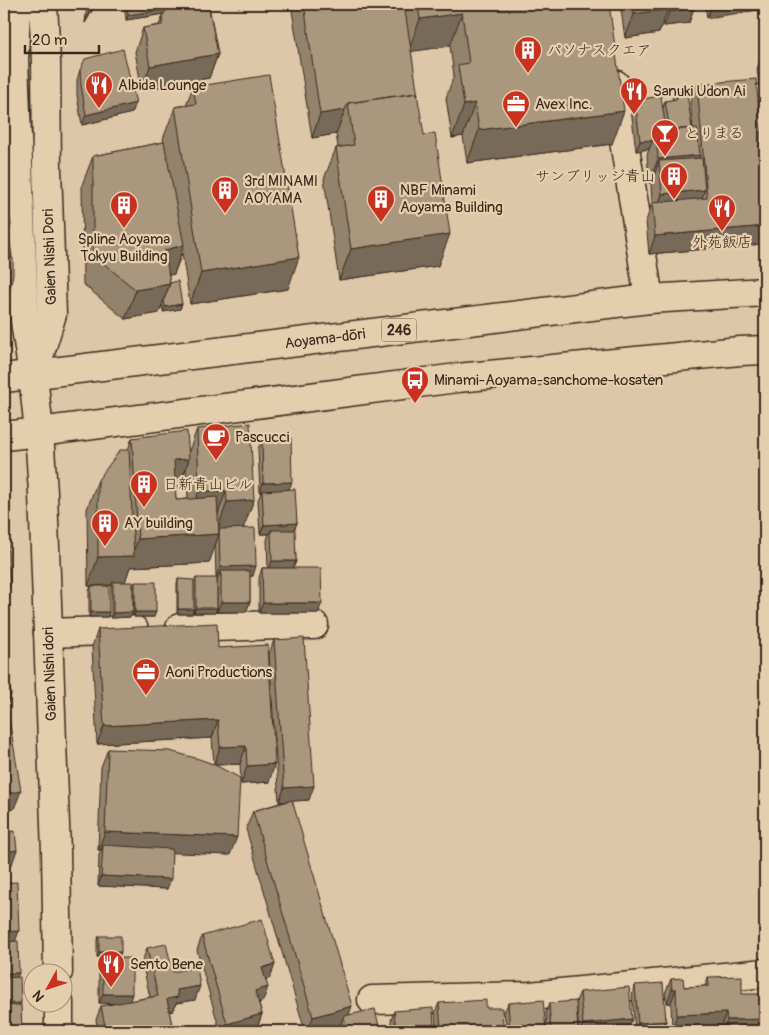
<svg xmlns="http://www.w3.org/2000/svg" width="769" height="1035" font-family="Pangolin,'Klee One',sans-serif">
	<rect width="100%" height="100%" fill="#dec7a8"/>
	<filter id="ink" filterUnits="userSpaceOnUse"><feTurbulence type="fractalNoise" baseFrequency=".02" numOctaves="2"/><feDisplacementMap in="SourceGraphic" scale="10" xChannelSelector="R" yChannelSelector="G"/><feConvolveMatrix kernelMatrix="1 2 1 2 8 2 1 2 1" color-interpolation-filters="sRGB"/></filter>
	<g filter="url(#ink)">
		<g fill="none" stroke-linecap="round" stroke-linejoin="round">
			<g stroke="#3b2a1e" stroke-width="31">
				<path id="minor" d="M615 84 649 299
					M180 628 278 625H314
					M48 633 134 630
					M372 1000 530 996 765 973"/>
			</g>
			<g stroke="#3b2a1e" stroke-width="31">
				<path id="major" d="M16 4 14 60 24 315 33 375 39 432 43 493 56 852 58 972
					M35 369 52 314 47 168 46 61 43 4
					M59 1002V1031"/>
			</g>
			<g stroke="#3b2a1e" stroke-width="31">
				<path id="highway" d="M4 378 649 299 765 292
					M4 436 39 432 457 378 740 351 765 350"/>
			</g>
			<use href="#minor" stroke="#e5ceae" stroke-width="28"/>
			<use href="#major" stroke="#e5ceae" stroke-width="28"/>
			<use href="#highway" stroke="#e5ceae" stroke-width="28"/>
		</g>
		<path fill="#93826c" stroke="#3b2a1e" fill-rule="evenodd" d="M87 4H96L85 23Z
			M124 4H222L209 6 218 54 209 78 142 90 135 52 143 28 159 25 164 14 126 20Z
			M291 4H609L612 144 467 163 463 136 452 138 446 98 454 75 450 46 411 51 438 266 339 280 324 179 336 148 338 147 336 134 312 138Z
			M619 4H693L689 23 664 26 663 22 659 33 625 38 621 10 623 6H619Z
			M705 4H765L707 18Z
			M765 47V130L757 69Z
			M80 70 136 103 132 113 82 125 77 95V80Z
			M697 84 765 176V239L763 244 649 254 646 221 652 203 651 185 652 183H649L647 155 649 149 636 151 631 109 635 100 663 108 665 101 672 100 675 88 692 128H693L690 102Z
			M193 87 288 289 190 304 182 253 174 274 168 275 169 283 182 304 180 309 163 312 162 305 159 313 125 319 83 284 82 185 93 156 164 142 163 139 175 107 186 105Z
			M197 429 244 528 253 576H250V602L246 612H217V581L218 577H216L215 545 209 563 130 567 125 582 133 612 131 617 111 618V587L112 585 88 586 87 509 98 480 128 450 132 438 189 451ZM186 468 188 499 176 500 175 489 179 488Z
			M262 439 289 489 297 523 294 530 296 561 293 568 318 613H259V578L262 568H268L267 540 269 534H260L258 500 261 493H260L258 449Z
			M196 578 217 608 215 613H194V609L192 614H177V584L178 579 194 582Z
			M135 582 154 617H134L133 587Z
			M91 586 109 612 108 617H89V591Z
			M98 629 218 648 269 782 241 784 240 764 215 765 230 855 172 852 167 889 98 886 99 855 101 850H98L101 767 108 749 214 764 212 738 97 744 92 647Z
			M274 640 309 800 292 801 349 1015 380 1031H338L340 1026 320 1031H305L246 829 253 811 286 801 279 802 269 654Z
			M99 936 119 957H97V941Z
			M202 936 275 964 270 978 266 980 263 1001 259 1003 262 1014 257 1028 245 1031H220L197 950Z
			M147 948 173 972 195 1000 176 1003 173 1011 169 1012 173 1031H98L96 1020 101 1006 116 1003H99V968L103 958 129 1001 150 997 142 962Z
			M708 977 742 994 765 1031H721V1027L672 1029 671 1003H667L665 993 671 979 684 987 705 986Z
			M635 985 666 1021 662 1031H635L632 995Z
			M580 992 632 1019 628 1029 604 1031H579L576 1001Z
			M439 1003 503 1025 506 1024 504 1013 508 1003 546 1030 545 1031H436L435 1012Z
			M549 1003 578 1031H547L546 1013Z
			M394 1011 434 1031H391V1021Z"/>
		<path fill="#786a58" stroke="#3b2a1e" d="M92 4H96L85 23Z
			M191 4H222L188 11Z
			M239 4H256L238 7Z
			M712 4H765V9L707 18Z
			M179 7 177 12 126 20 128 15Z
			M694 8 689 23 664 26 669 12Z
			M668 9 659 33 625 38 634 14Z
			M462 13 450 46 408 52 420 19Z
			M218 54 209 78 142 90 150 66Z
			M136 103 132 113 82 125 86 115Z
			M475 103 463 136 452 138 464 105Z
			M345 110 336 134 312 138 320 114Z
			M624 111 612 144 467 163 479 130Z
			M653 140 649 149 636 151 640 141Z
			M700 155 691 179 659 161 652 183H649L658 159Z
			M705 190 696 214 654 218 662 194Z
			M11 225 4 244V226Z
			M765 226V239L763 244 649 254 655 236Z
			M450 234 438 266 339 280 351 249Z
			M184 245 174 274 154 279 165 250Z
			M12 256 4 278V257Z
			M299 257 288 289 190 304 201 273Z
			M11 284 4 304V289Z
			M170 284 159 313 125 319 136 290Z
			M182 304 180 309 163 312 165 307Z
			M189 459 179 488 164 489 174 460Z
			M292 482 288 492 262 491 261 493H260L263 483Z
			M199 491H226L216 520H188Z
			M254 500 243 529 217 531 227 502Z
			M297 523 293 533 271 530 269 534H260L264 525Z
			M219 534 209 563 130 567 124 585 113 582 112 585 88 586 98 557 132 556 138 539Z
			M272 561H296L292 571H268Z
			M256 566 253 576 221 577V571L218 577H216L220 567Z
			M4 584H10L4 602Z
			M221 602H250L246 612H217Z
			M263 603H322L318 613H259Z
			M196 608H217L215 613H194Z
			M178 609H194L192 614H177Z
			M91 612H109L108 617H89Z
			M133 612 131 617 111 618 113 613Z
			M135 612H156L154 617H134Z
			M10 675 7 685H4V676Z
			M11 694 8 704 4 705V696Z
			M218 720 212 738 97 744 104 726Z
			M246 746 240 764 214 765 220 747Z
			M275 764 269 782 241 784 247 766Z
			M314 786 309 800 279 802 284 788Z
			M21 791 14 809 4 810V794Z
			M105 832 237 837 230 855 102 850 103 845 101 850H98Z
			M17 850 12 864 4 865V852Z
			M101 876 171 879 167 889 98 886Z
			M19 931 14 945 4 946V932Z
			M99 952H121L119 957H97Z
			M275 964 270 978 257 982 262 968Z
			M4 973H19L15 982 4 983Z
			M200 986 195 1000 176 1003 173 1011 162 1013 167 999 177 990Z
			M268 987 263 1001 250 1005 255 991Z
			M672 989H676L671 1003H667Z
			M103 994H132L129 1004 99 1003Z
			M21 1003 18 1013H4V1004Z
			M352 1006 346 1024 344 1016 340 1026 320 1031H308L313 1017Z
			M726 1013 721 1027 672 1029 677 1015Z
			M262 1014 257 1028 245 1031H224L227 1024Z
			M632 1019 628 1029 604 1031H580L583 1024Z
			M765 1019V1031H723L727 1020Z
			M666 1021 662 1031H635L638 1023Z"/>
		<path fill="#ab977e" stroke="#3b2a1e" d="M126 4H174L168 9 128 15Z
			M174 4H208L218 54 150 66 143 28 162 25 163 15 168 8Z
			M304 4H404L418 96 417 93 348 103 345 110 320 114Z
			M418 4H609L624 111 479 130 475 103 464 105 458 65 469 63 462 13 420 19Z
			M632 4H667L668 9 634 14Z
			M668 4H693L694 8 669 12Z
			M123 49 136 103 86 115 81 85 80 70 85 59Z
			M269 75 299 257 201 273 175 107 196 104 193 87Z
			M756 79 765 176V226L655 236 652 203 707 198 697 84Z
			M686 87 692 128 670 130 665 101 677 99 675 88Z
			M417 93 424 135 435 133 450 234 351 249 336 148 354 145 348 103Z
			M661 96 666 130 656 131 653 140 640 141 635 100Z
			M697 128 700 155 658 159 656 131Z
			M164 142 184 245 165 250 170 284 136 290 93 255V156Z
			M702 158 705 190 662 194 659 161Z
			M4 204H8L11 225 4 226Z
			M8 230 12 256 4 257V231Z
			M13 258V274L11 284 4 289V259Z
			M178 281 182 304 165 307 164 300 170 284 169 283Z
			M250 423 254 500 227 502 226 491H199L197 429Z
			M187 431 189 459 174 460 176 500 217 497 219 534 138 539 132 438Z
			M291 438 292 482 263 483 262 439Z
			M120 450H129L134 556 98 557V480Z
			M4 482 10 584H4Z
			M295 489 297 523 264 525 262 491Z
			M255 528 256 566 220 567 219 529Z
			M271 530H295L296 561H272Z
			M262 568H321L322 603H263Z
			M221 571H250V602H221Z
			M196 578H217V608H196Z
			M178 579 194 580V609H178Z
			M113 582H133V612L113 613Z
			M135 582H156V612H135Z
			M91 586H109V612H91Z
			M217 623 218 648 268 645 275 764 247 766 246 746 220 747 218 720 104 726 98 629Z
			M304 638 314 786 284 788 274 640Z
			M4 660H9L10 675 4 676Z
			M8 677 11 694 4 696V678Z
			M7 702 9 715 8 712 4 713V703Z
			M8 712 21 791 4 794V713Z
			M108 749 170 751 199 759 213 764 240 778 237 837 105 832Z
			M292 800 352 1006 313 1017 253 811Z
			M15 831 17 850 4 852V833Z
			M103 845 172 849 171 879 101 876Z
			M17 882 19 931 4 932V883Z
			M262 919 275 964 262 968 268 987 255 991 262 1014 227 1024 202 936Z
			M99 936H121V952H99Z
			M18 941 19 973H4V942Z
			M166 944 173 972 197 967 200 986 177 990 178 997 167 999 173 1031H106L101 1006 158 996 147 948Z
			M103 958H132V994H103Z
			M742 976V994H765V1019L727 1020 726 1013 677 1015 676 989H672L671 979 683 978 684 987 709 986 708 977Z
			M20 977 21 1003 4 1004V978Z
			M663 983 666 1021 638 1023 635 985Z
			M629 987 632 1019 583 1024 580 992Z
			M486 1000V1008H502L503 1025 506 1024V1031H441L439 1003Z
			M543 1000 546 1030 510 1031 508 1003Z
			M576 1001 578 1031H551L549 1003Z
			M21 1005 22 1031H4V1006Z
			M433 1008 434 1031H396L394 1011Z
			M375 1009 380 1031H347L344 1016Z
			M281 1028 282 1031H268Z"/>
	</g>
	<defs>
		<g id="building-pin" transform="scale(1.4375)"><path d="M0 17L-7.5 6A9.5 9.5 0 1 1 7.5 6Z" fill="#c8321e" stroke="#e5ceae"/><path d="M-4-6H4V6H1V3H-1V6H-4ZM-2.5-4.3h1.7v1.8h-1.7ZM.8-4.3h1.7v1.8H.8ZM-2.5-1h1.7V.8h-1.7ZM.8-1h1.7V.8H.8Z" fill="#fff"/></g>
		<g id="restaurant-pin" transform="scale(1.4375)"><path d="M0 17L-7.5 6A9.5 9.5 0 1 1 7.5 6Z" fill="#c8321e" stroke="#e5ceae"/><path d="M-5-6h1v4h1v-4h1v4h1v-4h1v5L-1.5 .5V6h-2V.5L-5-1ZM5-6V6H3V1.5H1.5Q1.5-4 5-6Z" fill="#fff"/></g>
		<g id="office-pin" transform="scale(1.4375)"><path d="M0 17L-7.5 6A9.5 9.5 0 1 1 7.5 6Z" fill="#c8321e" stroke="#e5ceae"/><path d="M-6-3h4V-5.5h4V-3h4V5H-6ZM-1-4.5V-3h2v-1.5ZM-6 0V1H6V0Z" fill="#fff"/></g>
		<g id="bar-pin" transform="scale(1.4375)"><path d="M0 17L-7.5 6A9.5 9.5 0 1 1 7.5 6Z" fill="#c8321e" stroke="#e5ceae"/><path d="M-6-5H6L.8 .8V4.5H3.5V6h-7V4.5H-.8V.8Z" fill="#fff"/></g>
		<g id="bus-pin" transform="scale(1.4375)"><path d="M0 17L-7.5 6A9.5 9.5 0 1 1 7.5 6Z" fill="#c8321e" stroke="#e5ceae"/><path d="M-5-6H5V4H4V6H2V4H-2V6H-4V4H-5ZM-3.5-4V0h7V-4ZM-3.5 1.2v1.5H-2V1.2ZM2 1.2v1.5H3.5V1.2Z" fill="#fff"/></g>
		<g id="cafe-pin" transform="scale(1.4375)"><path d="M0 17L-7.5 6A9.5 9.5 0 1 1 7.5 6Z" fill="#c8321e" stroke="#e5ceae"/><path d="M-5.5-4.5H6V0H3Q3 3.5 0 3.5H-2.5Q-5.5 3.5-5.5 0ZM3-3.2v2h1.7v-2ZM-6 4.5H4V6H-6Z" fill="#fff"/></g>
	</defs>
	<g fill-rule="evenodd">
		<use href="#building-pin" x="528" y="50"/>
		<use href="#restaurant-pin" x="99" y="85"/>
		<use href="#restaurant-pin" x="634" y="91"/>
		<use href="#office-pin" x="516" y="104"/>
		<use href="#bar-pin" x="665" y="133"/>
		<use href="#building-pin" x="674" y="176"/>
		<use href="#building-pin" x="225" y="190"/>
		<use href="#building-pin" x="381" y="199"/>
		<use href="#building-pin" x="124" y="205"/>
		<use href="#restaurant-pin" x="722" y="208"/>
		<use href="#bus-pin" x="415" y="380"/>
		<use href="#cafe-pin" x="216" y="437"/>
		<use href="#building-pin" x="144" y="484"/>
		<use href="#building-pin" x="105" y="523"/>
		<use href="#office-pin" x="146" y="672"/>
		<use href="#restaurant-pin" x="111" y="964"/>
	</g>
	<g text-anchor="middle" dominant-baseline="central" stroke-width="4.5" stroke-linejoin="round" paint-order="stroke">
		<rect fill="#e5ceae" stroke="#6e5b49" stroke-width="1" x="381.5" y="318.5" width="35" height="23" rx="4"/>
		<g font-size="14" font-weight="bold" fill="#3b2a1e">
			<text x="399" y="330">246</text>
		</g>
		<g font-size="15" fill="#3b2a1e" stroke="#e5ceae" text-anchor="start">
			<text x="547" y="50">パソナスクエア</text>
			<text x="118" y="85">Albida Lounge</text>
			<text x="653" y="91">Sanuki Udon Ai</text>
			<text x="535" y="104">Avex Inc.</text>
			<text x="684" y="133">とりまる</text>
			<text x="655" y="176" text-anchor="end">サンブリッジ青山</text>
			<text x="244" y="181">3rd MINAMI<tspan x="244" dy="17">AOYAMA</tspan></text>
			<text x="400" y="190">NBF Minami<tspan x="400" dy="17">Aoyama Building</tspan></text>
			<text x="124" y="239" text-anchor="middle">Spline Aoyama<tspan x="124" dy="17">Tokyu Building</tspan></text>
			<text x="722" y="242" text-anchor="middle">外苑飯店</text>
			<text x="434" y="380">Minami-Aoyama-sanchome-kosaten</text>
			<text x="235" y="437">Pascucci</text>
			<text x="163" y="484">日新青山ビル</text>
			<text x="124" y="523">AY building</text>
			<text x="165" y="672">Aoni Productions</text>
			<text x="130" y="964">Sento Bene</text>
		</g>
		<g font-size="15" fill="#3b2a1e" stroke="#e5ceae">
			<text transform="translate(50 257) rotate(-92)">Gaien Nishi Dori</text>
			<text transform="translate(325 339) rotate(-7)">Aoyama-dōri</text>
			<text transform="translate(50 674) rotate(-92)">Gaien Nishi dori</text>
		</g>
	</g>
	<rect width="769" height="1035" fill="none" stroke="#e5ceae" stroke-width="20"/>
	<rect x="10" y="10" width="749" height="1015" fill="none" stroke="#3b2a1e" stroke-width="2" filter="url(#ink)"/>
	<g transform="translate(48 988) rotate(230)"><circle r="24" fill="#e5ceae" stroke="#a18c74"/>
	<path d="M0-4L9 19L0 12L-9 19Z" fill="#c8321e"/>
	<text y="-8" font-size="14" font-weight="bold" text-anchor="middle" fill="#3b2a1e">N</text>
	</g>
	<path d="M25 45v8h74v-8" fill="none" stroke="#3b2a1e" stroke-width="2.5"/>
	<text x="32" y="45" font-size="15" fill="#3b2a1e" stroke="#e5ceae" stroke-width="4" paint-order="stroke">20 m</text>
</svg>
